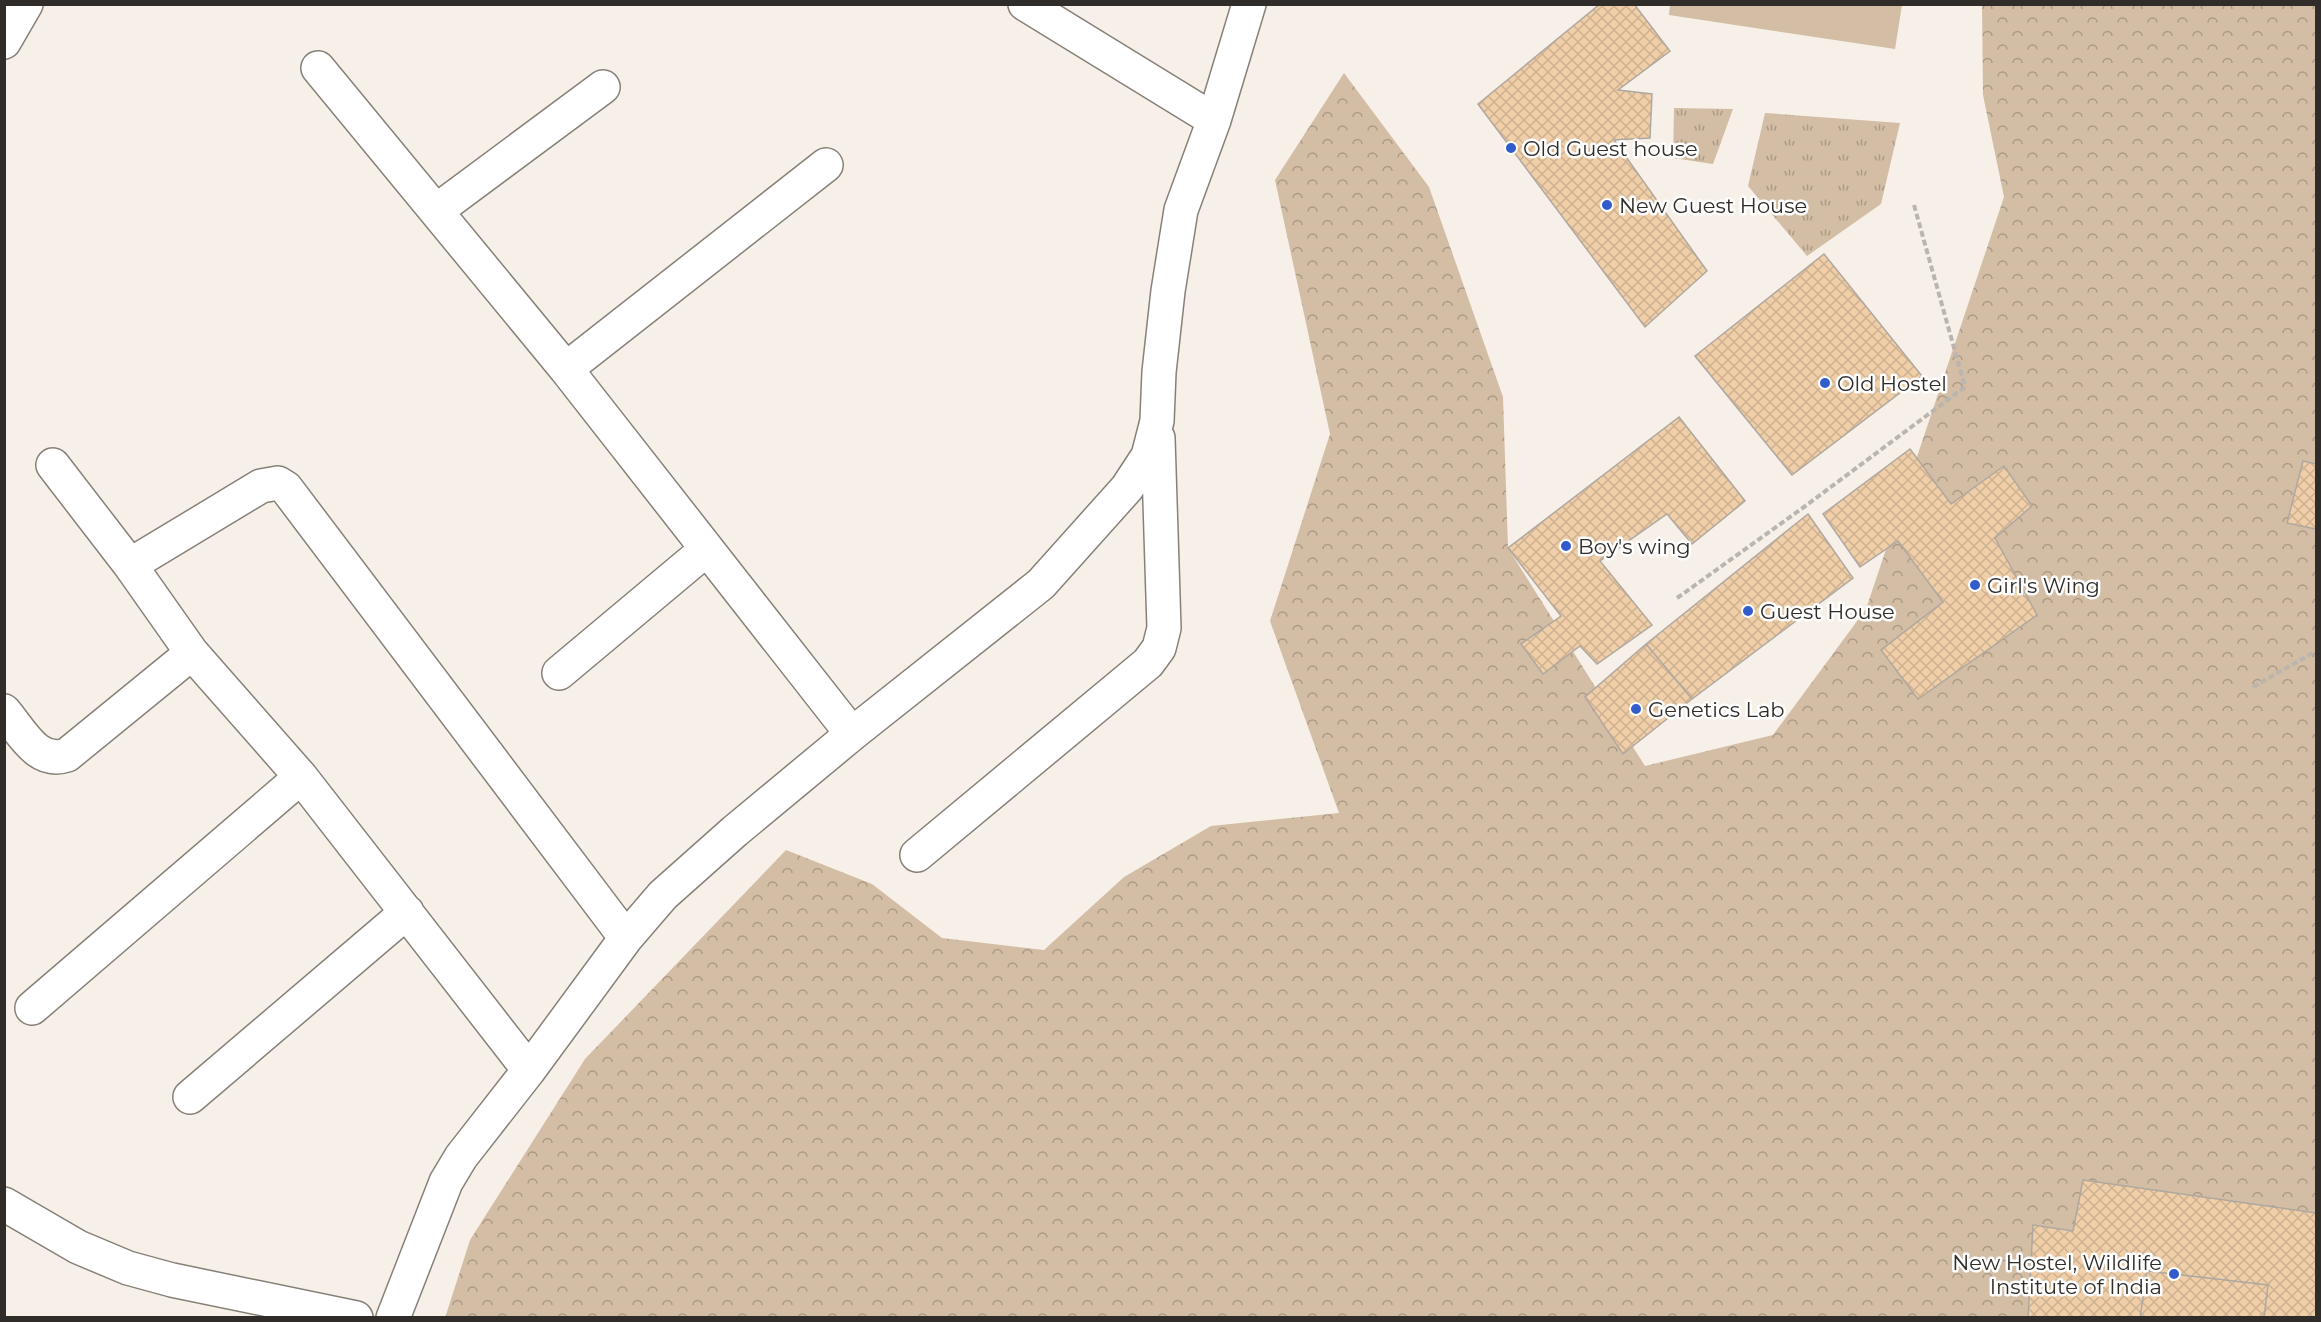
<svg xmlns="http://www.w3.org/2000/svg" width="2321" height="1322" font-family="Montserrat,sans-serif">
	<defs>
		<pattern id="grass-tufts" width="24" height="20" patternUnits="userSpaceOnUse" patternTransform="scale(1.5)"><rect width="24" height="20" fill="#d3bda4"/><path d="M3 7l-1-3M5 7V3M7 7l1-3M15 17l-1-3M17 17v-4M19 17l1-3" fill="none" stroke="#ac9a86"/></pattern>
		<pattern id="forest-crowns" width="20" height="18" patternUnits="userSpaceOnUse" patternTransform="scale(1.5)"><rect width="20" height="18" fill="#d3bda4"/><path d="M2 6a3 3 0 1 1 6 0M12 15a3 3 0 1 1 6 0" fill="none" stroke="#ac9a86"/></pattern>
		<pattern id="building-cross-hatch" width="8" height="8" patternUnits="userSpaceOnUse" patternTransform="scale(1.5)"><rect width="8" height="8" fill="#efcea8"/><path d="M0 0l8 8M0 8l8-8" fill="none" stroke="#cdb191"/></pattern>
	</defs>
	<rect width="100%" height="100%" fill="#f7f0e8"/>
	<path fill="url(#grass-tufts)" d="M1674 108 1733 109 1713 164 1673 158Z
		M1765 113 1900 123 1881 204 1807 256 1748 186Z"/>
	<path fill="url(#forest-crowns)" d="M1982 5H2316V1317L445 1318 470 1240 585 1059 786 850 872 884 942 938 1044 950 1124 877 1211 826 1339 813 1270 621 1330 434 1275 180 1344 73 1429 187 1503 397 1508 548 1645 766 1773 735 1866 609 2004 197 1983 95Z"/>
	<path fill="#d3bda4" d="M1670 4H1902V5L1895 49 1669 15Z"/>
	<path fill="url(#building-cross-hatch)" stroke="#afa8a0" stroke-width="1.5" d="M1600 4H1634L1670 51 1618 90 1652 94 1650 138 1614 140 1707 271 1645 327 1478 104Z
		M1824 254 1922 376 1792 475 1695 356Z
		M1679 417 1745 501 1692 544 1667 514 1600 561 1652 625 1597 664 1580 646 1543 674 1521 644 1561 616 1508 548Z
		M1910 449 1951 504 2004 466 2032 506 1995 538 2037 615 1918 699 1881 650 1943 602 1898 541 1860 567 1823 514Z
		M2303 461 2316 464V529L2287 523Z
		M1808 514 1853 578 1692 699 1646 644Z
		M1646 644 1692 699 1623 754 1585 697Z
		M2083 1180 2316 1213V1318H2028L2033 1225 2073 1231Z
		M2147 1271 2268 1285 2264 1318H2140Z"/>
	<g fill="none" stroke-linecap="round" stroke-linejoin="round">
		<g stroke="#878078" stroke-width="36">
			<path id="street" d="M1025 4 1214 120
				M4 42 26 4
				M318 68 566 369 852 734
				M436 211 603 87
				M566 369 826 165
				M53 465 130 565 192 653 301 777 529 1070
				M130 565 261 486 278 483 286 488 626 938
				M559 673 707 549
				M4 711C22 732 37 765 67 755L192 653
				M917 855 1148 663 1159 648 1164 628 1158 438
				M32 1008 301 777
				M190 1097 407 912
				M4 1204 78 1247 128 1268 172 1280 356 1318
				M393 1318 446 1182 461 1157 529 1070 626 938 663 895 735 831 852 734 1041 584 1127 488 1148 456 1157 421 1159 372 1168 291 1181 210 1214 120 1249 4"/>
		</g>
		<path stroke="#bab5ae" stroke-width="4" stroke-dasharray="6 3" stroke-linecap="butt" d="M1677 598 1804 507 1965 387 1914 205
			M2253 687 2316 651"/>
		<use href="#street" stroke="#fff" stroke-width="33"/>
	</g>
	<g fill="#325bcb" stroke="#fefffe" stroke-width="2">
		<circle cx="1511" cy="148" r="6"/>
		<circle cx="1607" cy="205" r="6"/>
		<circle cx="1825" cy="383" r="6"/>
		<circle cx="1566" cy="546" r="6"/>
		<circle cx="1975" cy="585" r="6"/>
		<circle cx="1748" cy="611" r="6"/>
		<circle cx="1636" cy="709" r="6"/>
		<circle cx="2174" cy="1274" r="6"/>
	</g>
	<g text-anchor="middle" dominant-baseline="central" stroke-width="5" stroke-linejoin="round" paint-order="stroke">
		<g font-size="21" fill="#2f2c29" stroke="#fefffe" text-anchor="start">
			<text x="1523" y="148">Old Guest house</text>
			<text x="1619" y="205">New Guest House</text>
			<text x="1837" y="383">Old Hostel</text>
			<text x="1578" y="546">Boy's wing</text>
			<text x="1987" y="585">Girl's Wing</text>
			<text x="1760" y="611">Guest House</text>
			<text x="1648" y="709">Genetics Lab</text>
			<text x="2162" y="1262" text-anchor="end">New Hostel, Wildlife<tspan x="2162" dy="24">Institute of India</tspan></text>
		</g>
	</g>
	<rect width="2321" height="1322" fill="none" stroke="#2f2c29" stroke-width="12"/>
</svg>
